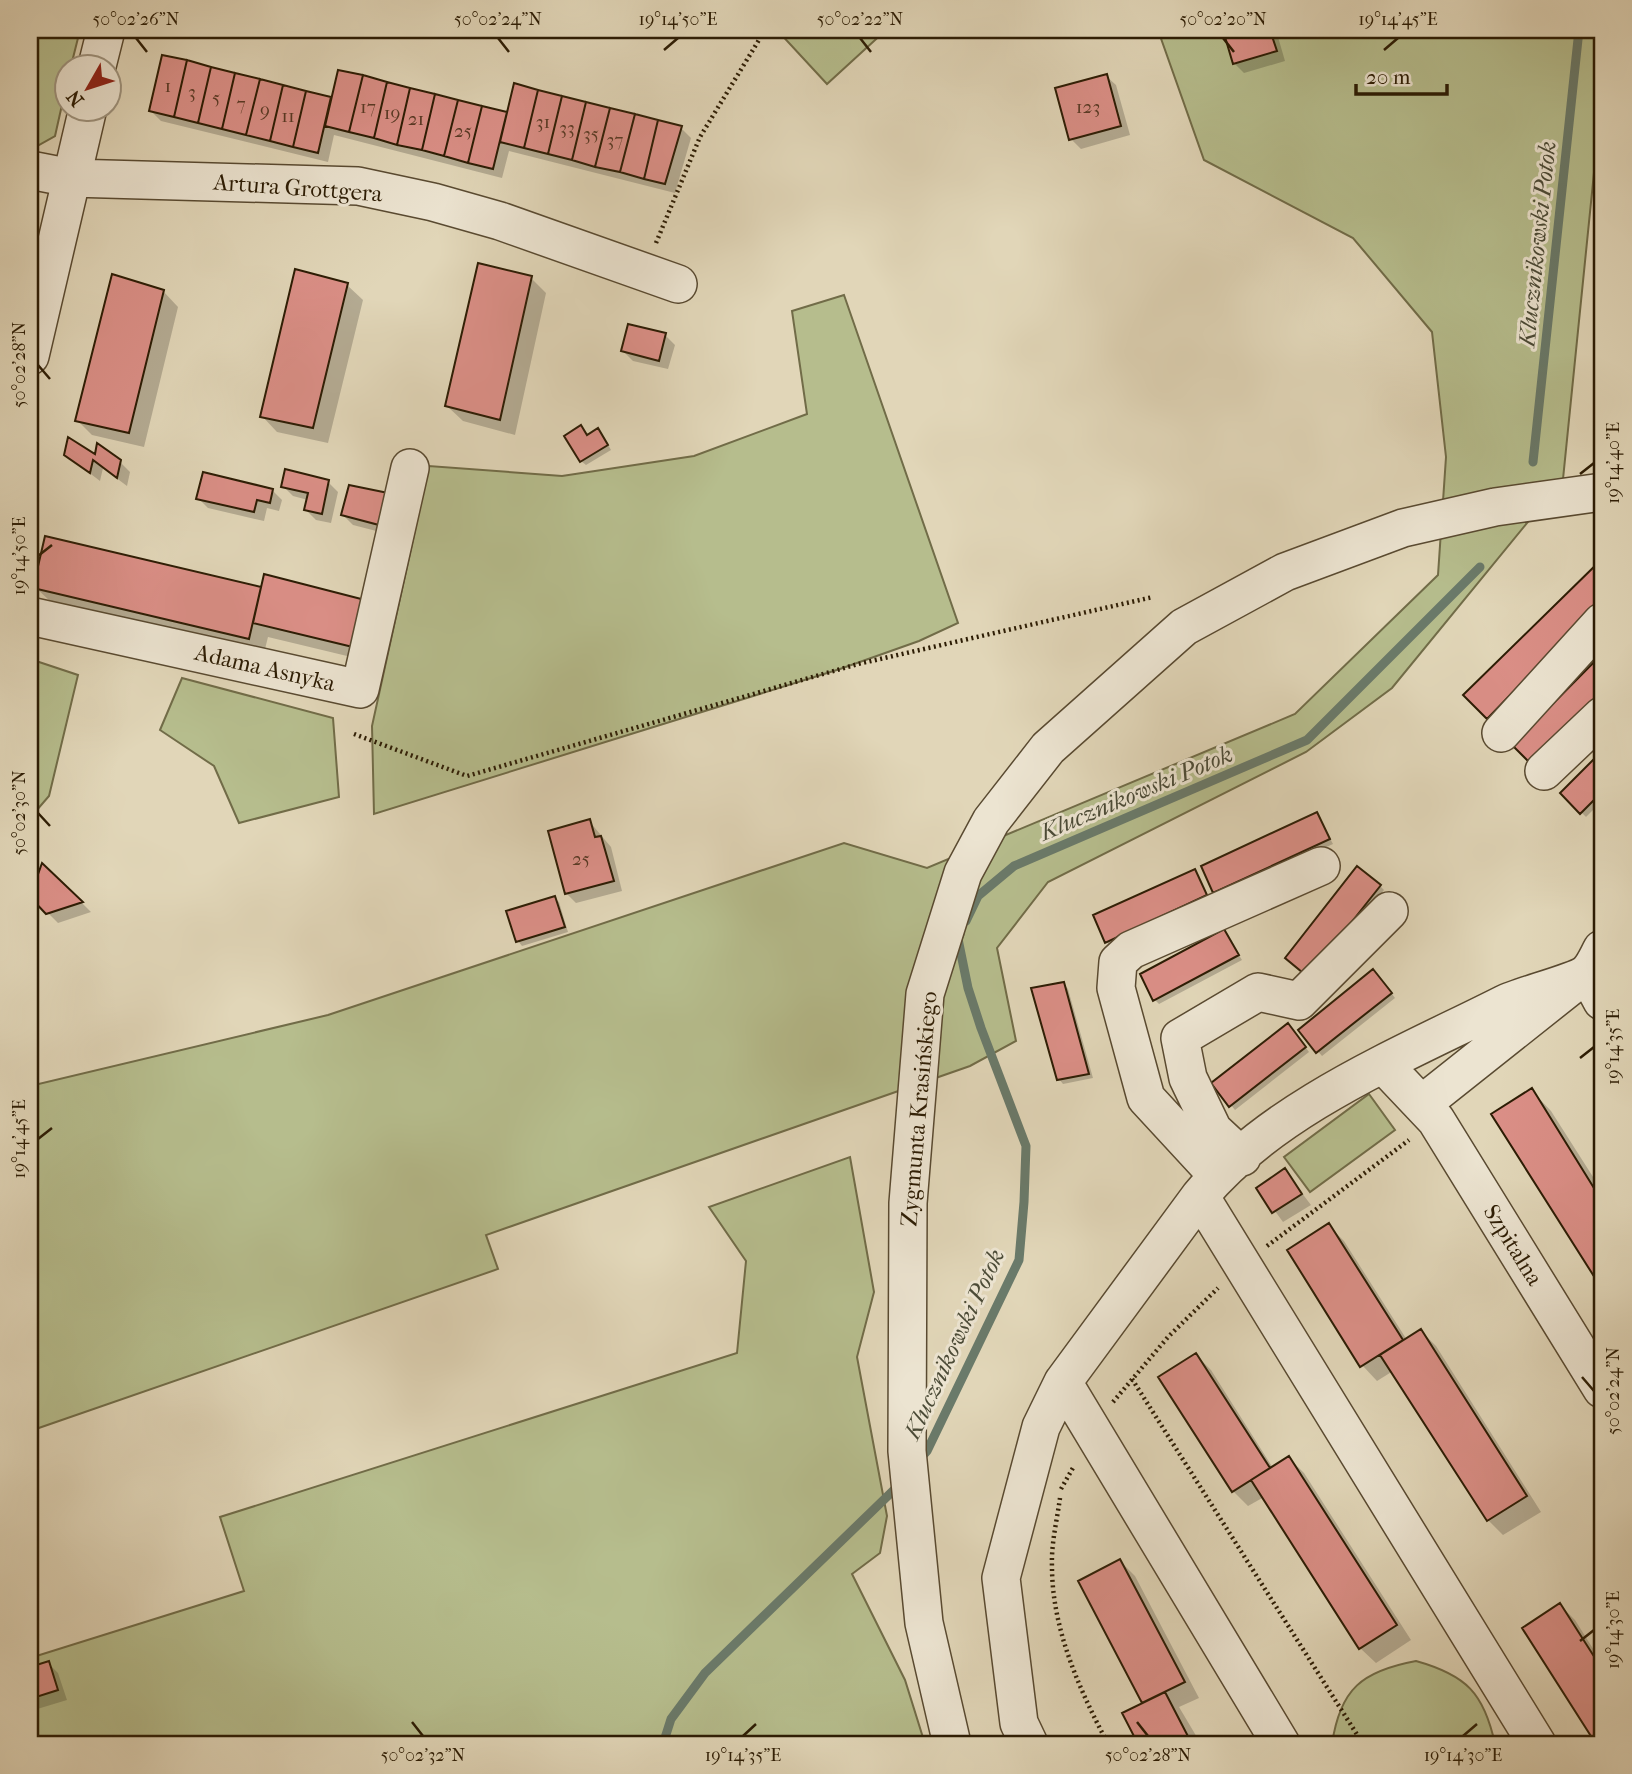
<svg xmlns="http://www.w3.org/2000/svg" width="1632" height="1774" font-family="'IM FELL French Canon',serif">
	<rect width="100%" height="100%" fill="#e1d6b8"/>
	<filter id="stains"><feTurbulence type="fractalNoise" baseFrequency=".00286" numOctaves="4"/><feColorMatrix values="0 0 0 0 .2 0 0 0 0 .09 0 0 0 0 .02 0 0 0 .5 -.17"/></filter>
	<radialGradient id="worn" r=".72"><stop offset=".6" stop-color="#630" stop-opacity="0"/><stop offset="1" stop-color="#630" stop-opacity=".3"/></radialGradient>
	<path fill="#b6bd8d" stroke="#716c48" stroke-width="2" d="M30 30H80L71 66H66V87L55 136 30 150Z
		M777 30H886L827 84Z
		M1158 30H1602V140L1597 143 1563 479 1392 688 1306 752 1048 882 997 948 1016 1041 970 1066 486 1235 498 1269 30 1431V1086L328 1015 844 843 927 868 1295 714 1438 575 1446 457 1432 332 1353 238 1204 160Z
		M844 295 958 623 919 641 840 669 374 814 372 726 429 466 562 476 694 456 807 414 792 311Z
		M30 659 78 675 49 796 30 818Z
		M182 678 333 718 339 797 239 823 214 766 160 730Z
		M1369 1094 1395 1130 1310 1192 1284 1157Z
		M850 1157 874 1292 857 1357 887 1516 880 1553 852 1574 905 1680 925 1744H30V1658L244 1591 220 1517 737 1353 746 1261 709 1207Z
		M1416 1661C1466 1675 1484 1693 1495 1744H1332C1340 1689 1362 1671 1416 1661Z"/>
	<path fill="#0003" d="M641 30H665L663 37Z
		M1225 30H1276L1285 61 1244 73 1234 63Z
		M163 57 333 99 339 72 508 114 515 85 681 128 691 138 675 193 509 151 502 178 334 135 328 162 161 121 151 111Z
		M1106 76 1116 85 1130 135 1081 149 1071 139Z
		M531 278 546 293 515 435 463 421 447 406Z
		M347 285 363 300 328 443 277 432 262 416Z
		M163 291 178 307 144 447 92 435 77 420Z
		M665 335 675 345 668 369 633 361 623 351Z
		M581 428 588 436 602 434 611 450 586 465 581 461Z
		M66 455 120 462 130 472 127 486 103 468 100 481Z
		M328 482 338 492 331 523 316 520 306 510 308 500 293 496 283 486Z
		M272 490 282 500 279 511 267 508 264 521 208 508 198 498Z
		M402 506 388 534 353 525 343 515Z
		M47 538 262 589 265 576 372 662 268 637 264 653 51 602 35 587Z
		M1602 561V609L1492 722 1466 695Z
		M1602 753V801L1586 817 1562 793Z
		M1317 814 1333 844 1219 896 1215 892Z
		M589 821 611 847 622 891 576 903 566 893Z
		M43 866 82 903 91 912 58 923 31 896Z
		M1194 871 1210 900 1111 946 1106 942Z
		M1380 886 1384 890 1313 980 1291 962Z
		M554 898 559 902 568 932 522 946 518 941Z
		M1224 931 1242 960 1159 1004 1155 1000Z
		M1378 975 1395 998 1322 1056 1300 1030Z
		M1064 984 1068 989 1093 1078 1063 1084 1059 1079Z
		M1292 1029 1309 1052 1235 1110 1231 1105Z
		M1531 1090 1551 1111 1602 1191V1286L1494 1114Z
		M1285 1171 1311 1205 1283 1222 1258 1188Z
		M1329 1226 1344 1241 1407 1340 1421 1331 1436 1346 1541 1512 1503 1535 1488 1520 1393 1371 1377 1381 1362 1365Z
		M1196 1355 1211 1370 1273 1468 1289 1458 1304 1473 1411 1640 1376 1663 1360 1648 1264 1497 1248 1506 1233 1491Z
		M1120 1561 1135 1576 1199 1698 1179 1707 1201 1744H1141L1125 1713 1145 1704Z
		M1560 1605 1575 1620 1602 1663V1744H1599L1524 1628Z
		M48 1663 58 1673 67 1700 34 1710 30 1706V1668Z"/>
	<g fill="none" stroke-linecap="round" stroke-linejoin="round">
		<path stroke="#6a7a6a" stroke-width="9" d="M1533 462 1579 30
			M966 921 978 896 1014 866 1307 740 1480 567
			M918 1461 927 1451 1019 1260 1024 1202 1026 1146 981 1028 968 988 958 939 960 934
			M663 1744 671 1719 705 1673 898 1486"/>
	</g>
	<path fill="#db8f87" stroke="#2c1c04" stroke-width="2" d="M1223 30H1270L1277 51 1233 64Z
		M162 55 187 60 174 117 149 111Z
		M187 60 211 67 198 123 174 117Z
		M211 67 235 73 222 129 198 123Z
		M338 70 363 75 349 132 325 126Z
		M235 73 260 79 246 135 222 129Z
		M1107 74 1121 126 1069 140 1055 88Z
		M363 75 387 82 374 138 349 132Z
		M260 79 283 85 270 141 246 135Z
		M387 82 410 88 397 145 374 138Z
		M514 83 538 90 524 148 500 142Z
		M283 85 306 91 293 147 270 141Z
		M410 88 435 94 422 150 397 145Z
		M538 90 562 96 548 154 524 148Z
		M306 91 331 97 318 153 293 147Z
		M435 94 458 100 444 156 422 150Z
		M562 96 586 102 572 160 548 154Z
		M458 100 482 106 468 163 444 156Z
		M586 102 610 108 595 167 572 160Z
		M482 106 507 112 493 169 468 163Z
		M610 108 635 114 620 172 595 167Z
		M635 114 658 120 644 179 620 172Z
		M658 120 682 126 665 184 644 179Z
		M478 263 532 276 500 420 445 406Z
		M295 269 348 283 313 428 260 417Z
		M112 274 164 290 129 433 75 421Z
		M628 324 666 333 659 361 621 351Z
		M581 425 587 435 598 428 608 445 580 462 564 436Z
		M68 437 95 454 97 443 121 460 117 478 93 460 90 473 64 455Z
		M285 469 329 480 322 514 304 510 308 493 281 487Z
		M203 472 273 489 270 503 257 500 254 512 196 499Z
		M349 485 393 494 379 525 341 515Z
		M45 536 261 587 249 639 33 588Z
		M1602 559V600L1487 719 1463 695Z
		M264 574 369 601 357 648 253 623Z
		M1602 654V696L1533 766 1512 745Z
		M1602 751V792L1580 814 1560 793Z
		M1317 812 1330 839 1213 893 1201 866Z
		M590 819 595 837 601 836 614 881 565 894 548 831Z
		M42 863 83 902 46 914 30 897Z
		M1357 866 1381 885 1308 977 1285 958Z
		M1195 869 1207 895 1105 943 1093 915Z
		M555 896 565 927 516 942 506 911Z
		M1224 929 1239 955 1153 1001 1140 974Z
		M1373 969 1392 993 1316 1053 1298 1030Z
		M1064 982 1089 1074 1057 1080 1031 988Z
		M1288 1023 1306 1047 1229 1107 1211 1083Z
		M1532 1088 1602 1201V1289L1491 1114Z
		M1285 1168 1302 1194 1272 1213 1256 1188Z
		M1329 1223 1403 1340 1360 1367 1287 1250Z
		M1421 1329 1527 1496 1487 1521 1380 1355Z
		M1196 1353 1270 1468 1232 1492 1158 1377Z
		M1289 1456 1397 1625 1359 1649 1251 1480Z
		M1120 1559 1185 1682 1142 1703 1078 1581Z
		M1560 1603 1602 1669V1744H1596L1522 1628Z
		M49 1661 58 1690 30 1699V1667Z
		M1165 1692 1192 1744H1138L1122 1713Z"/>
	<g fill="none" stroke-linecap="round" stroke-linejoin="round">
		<g stroke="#594a31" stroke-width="40">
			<path id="minor" d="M97 66 106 30
				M30 170 71 178 358 186 433 202 500 221 678 284
				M30 356 88 108
				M30 616 360 689 410 468
				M1501 733 1602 622
				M1544 771 1602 716
				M1383 1064 1436 1120 1602 1389
				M1422 1104 1587 973 1602 1001
				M1242 1157 1213 1130 1188 1078 1180 1038 1258 992 1299 1001 1389 911
				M1218 1176 1146 1098 1116 988 1118 962 1131 950 1321 866
				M1200 1196 1537 1744
				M1063 1382 1281 1744
				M952 1744 924 1623 907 1451 908 1203 925 994 963 873 991 821 1048 748 1184 627 1285 572 1403 528 1495 507 1602 492
				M1029 1744 1019 1723 1001 1578 1041 1427 1063 1382 1200 1196C1274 1107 1403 1055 1504 1004 1522 995 1578 982 1588 972 1594 966 1598 956 1602 949"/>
		</g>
		<path stroke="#2c1c04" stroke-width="4.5" stroke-dasharray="2 3.5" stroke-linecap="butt" d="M656 243 700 137 765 30
			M354 734 467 776 858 664 1153 597
			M1267 1246 1409 1140
			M1132 1379 1363 1744
			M1113 1402 1168 1337 1218 1288
			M1061 1489 1074 1466
			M1060 1498C1057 1520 1051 1544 1052 1567 1052 1629 1080 1691 1108 1744"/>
		<use href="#minor" stroke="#ece4d1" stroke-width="37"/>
	</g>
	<path fill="none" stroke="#2c1c04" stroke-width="2.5" d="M136 38 147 52M498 38 509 52M860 38 871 52M1223 38 1234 52M664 50 678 38M1384 50 1398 38M38 365 50 379M1580 474 1594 463M38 556 52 545M38 813 50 826M1580 1058 1594 1047M38 1139 52 1128M1582 1377 1594 1391M1580 1641 1594 1630M412 1722 423 1736M1137 1722 1148 1736M743 1736 756 1724M1463 1736 1477 1724"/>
	<g text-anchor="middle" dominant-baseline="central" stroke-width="6" stroke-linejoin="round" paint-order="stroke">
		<g font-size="19" fill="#583925">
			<text x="168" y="86">1</text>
			<text x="192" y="92">3</text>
			<text x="216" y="98">5</text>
			<text x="241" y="104">7</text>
			<text x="368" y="107">17</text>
			<text x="1088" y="107">123</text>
			<text x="265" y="110">9</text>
			<text x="392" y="113">19</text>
			<text x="288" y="116">11</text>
			<text x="416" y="119">21</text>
			<text x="543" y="122">31</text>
			<text x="567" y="128">33</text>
			<text x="463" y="131">25</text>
			<text x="591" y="134">35</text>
			<text x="615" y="140">37</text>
			<text x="581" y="859">25</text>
		</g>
		<g font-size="23" fill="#2c1c04" stroke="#ece4d1">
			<text transform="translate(298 188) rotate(4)">Artura Grottgera</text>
			<text transform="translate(265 668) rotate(13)">Adama Asnyka</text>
			<text transform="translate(919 1109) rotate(-85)">Zygmunta Krasińskiego</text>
			<text transform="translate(1513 1245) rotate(58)">Szpitalna</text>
		</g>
		<g font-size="24" font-style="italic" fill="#4b4b37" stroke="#ece4d1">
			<text transform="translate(1537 244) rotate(-84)">Klucznikowski Potok</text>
			<text transform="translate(1136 793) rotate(-23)">Klucznikowski Potok</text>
			<text transform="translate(954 1344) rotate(-65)">Klucznikowski Potok</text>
		</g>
	</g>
	<rect width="1632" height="1774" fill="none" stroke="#e1d6b8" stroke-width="77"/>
	<g transform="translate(88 88) rotate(231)"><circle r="33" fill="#ece4d1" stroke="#9f947f" stroke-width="2"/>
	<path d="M0-5L12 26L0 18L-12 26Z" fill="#8f2418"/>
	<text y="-10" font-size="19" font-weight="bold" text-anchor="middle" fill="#2c1c04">N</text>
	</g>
	<path d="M1356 84v10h91v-10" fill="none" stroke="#2c1c04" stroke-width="3.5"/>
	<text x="1366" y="84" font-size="21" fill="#2c1c04" stroke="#ece4d1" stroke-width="5" paint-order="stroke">20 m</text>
	<rect x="38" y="38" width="1556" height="1698" fill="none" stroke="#2c1c04" stroke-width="2.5"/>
	<g font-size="18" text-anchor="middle" fill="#2c1c04">
		<text x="136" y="25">50°02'26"N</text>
		<text x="498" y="25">50°02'24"N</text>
		<text x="678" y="25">19°14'50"E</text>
		<text x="860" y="25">50°02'22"N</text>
		<text x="1223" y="25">50°02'20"N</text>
		<text x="1398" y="25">19°14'45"E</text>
		<text transform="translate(19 365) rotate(-90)" y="6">50°02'28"N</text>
		<text transform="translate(1613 463) rotate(-90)" y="6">19°14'40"E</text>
		<text transform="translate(19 556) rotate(-90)" y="6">19°14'50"E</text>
		<text transform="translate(19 813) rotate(-90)" y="6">50°02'30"N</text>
		<text transform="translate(1613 1047) rotate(-90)" y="6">19°14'35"E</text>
		<text transform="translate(19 1139) rotate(-90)" y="6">19°14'45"E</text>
		<text transform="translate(1613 1391) rotate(-90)" y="6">50°02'24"N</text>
		<text transform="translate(1613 1630) rotate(-90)" y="6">19°14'30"E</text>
		<text x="423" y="1761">50°02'32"N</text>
		<text x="743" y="1761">19°14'35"E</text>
		<text x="1148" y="1761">50°02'28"N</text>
		<text x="1463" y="1761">19°14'30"E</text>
	</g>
	<rect width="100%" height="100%" filter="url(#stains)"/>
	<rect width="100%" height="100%" fill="url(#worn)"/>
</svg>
